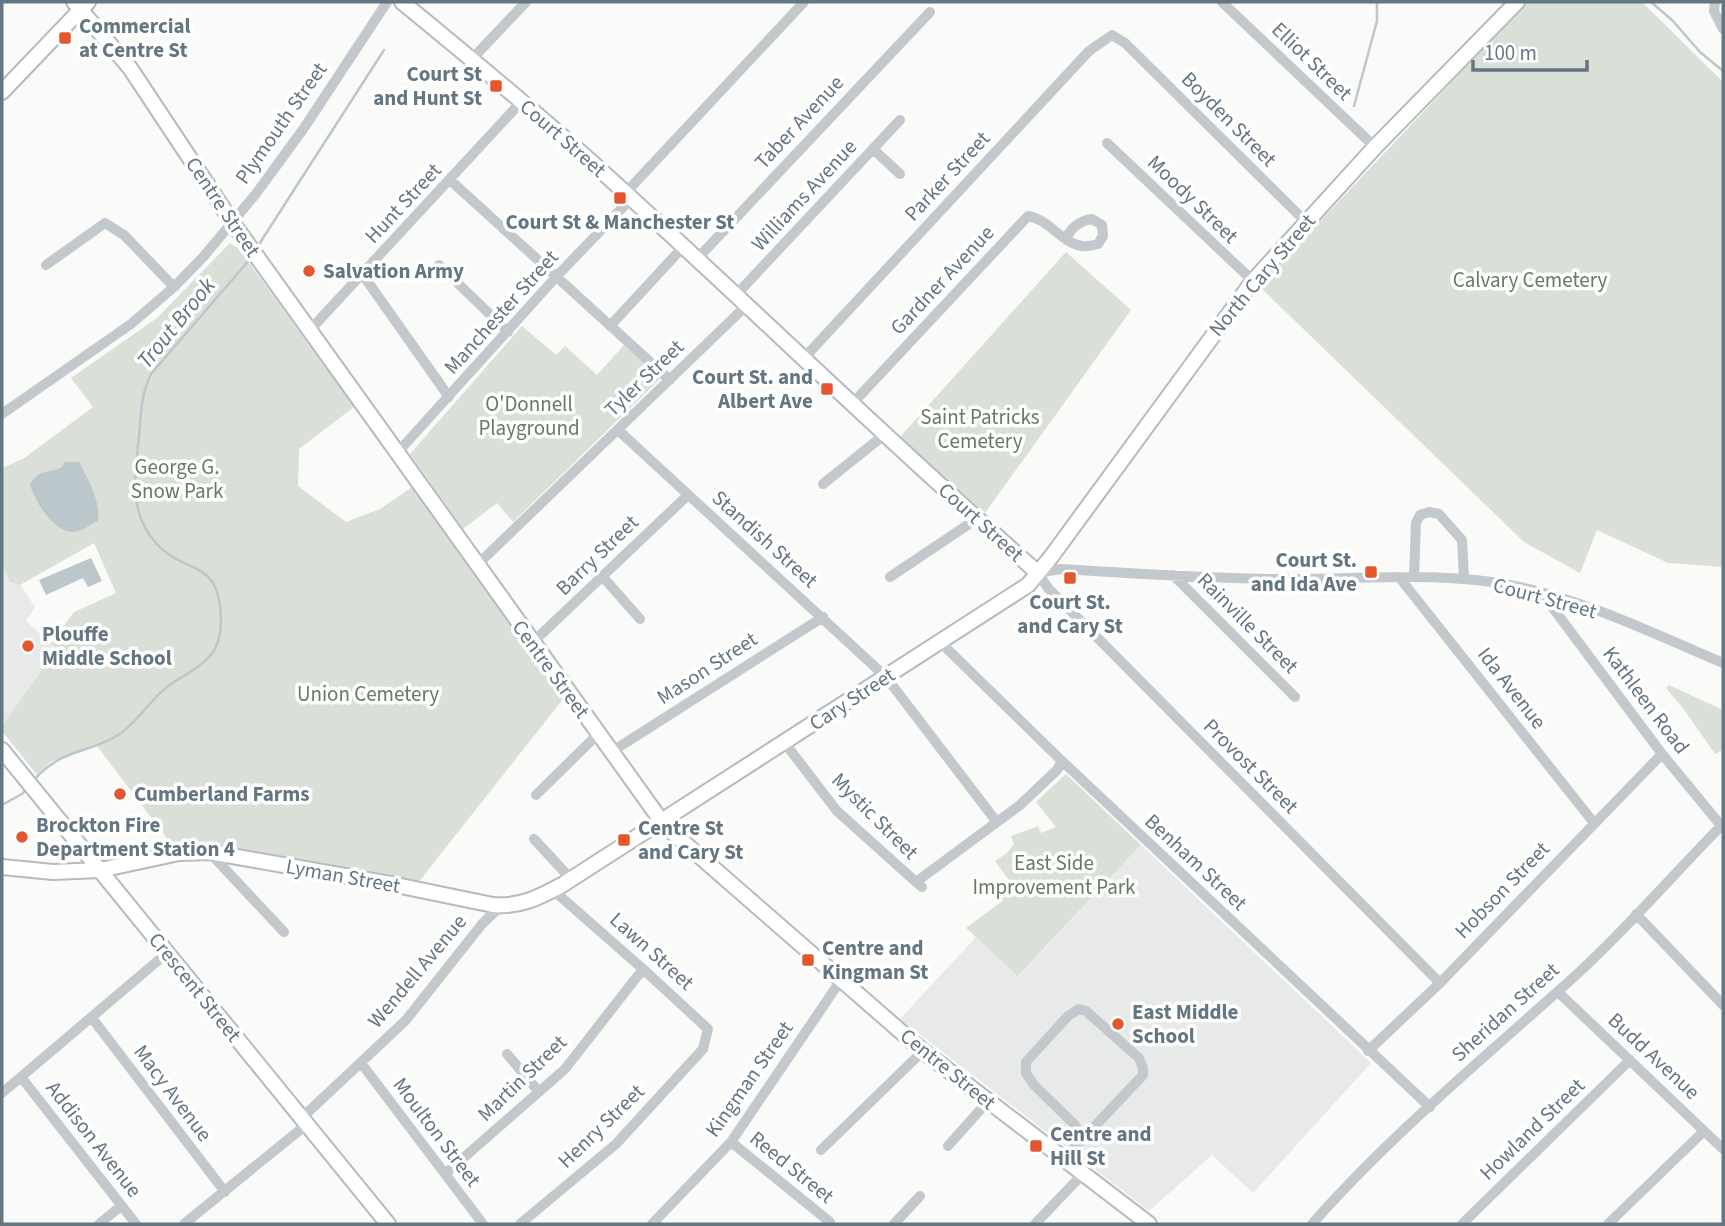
<svg xmlns="http://www.w3.org/2000/svg" width="1725" height="1226" font-family="'Source Sans 3',sans-serif">
	<rect width="100%" height="100%" fill="#fafaf8"/>
	<path fill="#e8e9e9" d="M2 564 10 582 20 585 35 607 26 621 56 648 2 726Z
		M1141 845 1371 1063 1253 1193 1212 1155 1149 1211 900 1019 976 937 1019 976Z"/>
	<path fill="#dadfd7" d="M1527 2H1642L1723 82V567L1668 563 1597 530 1580 573 1524 542 1259 286Z
		M230 243 239 249 354 407 299 449 298 486 346 522 380 509 412 487 563 699 417 884 260 855 172 845 97 746 50 762 37 775 2 731V726L56 649 51 643 74 612 116 593 94 543 20 585 10 582 2 564V468L23 459 93 407 71 378 157 318Z
		M1066 252 1131 310 985 513 900 437Z
		M522 326 556 355 565 346 597 375 624 345 661 378 513 522 497 503 463 529 410 454Z
		M1669 685 1723 710V750L1715 754 1683 708 1666 688Z
		M1066 774 1141 845 1018 976 966 928 1001 902 996 894 1011 883 995 861 1007 853 1014 844 1011 836 1038 826 1041 833 1056 827 1036 802Z"/>
	<path fill="#bbc7cb" d="M65 462H79C89 481 100 499 98 521 91 524 81 532 73 532 53 532 35 501 30 485 37 470 47 473 61 468Z
		M91 558 102 581 88 587 83 578 46 595 39 580Z"/>
	<g fill="none" stroke-linecap="round" stroke-linejoin="round">
		<path stroke="#bbc7cb" stroke-width="2.5" d="M1651 2 1672 20 1700 52 1723 71
			M1354 106 1377 21V2
			M256 249 384 50
			M34 780C62 748 88 754 118 735 137 723 149 701 167 687 181 676 198 670 210 656 218 648 221 632 221 621 220 555 186 578 155 542 128 511 135 473 139 436 141 414 141 394 151 374L251 258
			M2 805 22 794 28 787"/>
		<g stroke="#b5babe" stroke-width="18">
			<path id="major" d="M74 2 130 68 232 222 665 826 923 1051 1149 1224
				M402 2C468 56 533 110 597 167 745 301 888 441 1038 573
				M2 92 88 2
				M2 750 388 1224
				M2 867 53 872 100 870 179 853 209 852 391 884 493 905C520 907 538 898 562 885L1028 585 1051 557 1253 281 1375 147 1517 2"/>
		</g>
		<path stroke="#c3c8cc" stroke-width="10" d="M1222 2 1375 147
			M1715 2 1714 11 1723 29
			M472 59 526 2
			M1107 143 1253 281
			M873 149 900 174
			M450 180 670 380
			M697 259 930 12
			M46 265 105 223 124 235 174 287
			M439 265 508 332
			M363 275 449 397
			M736 295 900 120
			M610 326 683 247
			M310 330 522 101
			M804 358 1089 51 1112 35 1125 43 1306 222
			M852 404 1028 216C1049 219 1061 243 1082 246 1086 247 1094 245 1098 244L1103 236 1102 225 1092 219C1079 221 1071 227 1066 239
			M2 414 131 324 174 287 204 256 255 195 304 128 387 2
			M618 430 886 677 996 821
			M398 452 556 277 626 204 632 186 804 2
			M823 484 884 435
			M477 565 747 305
			M1173 575 1295 697
			M1414 576 1416 523 1420 515 1429 512 1439 514 1462 540 1464 578
			M603 577 640 619
			M890 577 978 518
			M1399 577 1594 823
			M1541 592 1662 754 1723 828
			M940 642 1062 761 1430 1107
			M532 643 688 495
			M784 742 837 811 916 882
			M611 752 823 617
			M536 795 598 734
			M534 839 571 879
			M209 852 284 932
			M922 887 916 882 1020 805 1057 770 1062 761
			M1636 914 1723 1005
			M1440 983 1048 588 1038 573 1060 569C1134 573 1209 579 1283 579 1359 580 1434 571 1510 585 1584 599 1654 634 1723 663
			M1558 992 1723 1149
			M92 1018 225 1192
			M1368 1051 1440 983 1662 754
			M507 1054 539 1092
			M361 1063 483 1224
			M21 1077 136 1224
			M2 1093 167 953
			M731 1142 830 1222
			M948 1146 988 1101
			M821 1150 923 1051
			M1064 1159 1143 1075V1068L1139 1058 1086 1011 1079 1009 1068 1016 1026 1062V1073L1034 1085 1074 1124 1083 1138
			M445 1174 565 1069 643 969
			M99 1224 121 1206
			M184 1224 301 1129 307 1113 406 1020 482 924 501 906
			M520 1224 616 1144 703 1049 708 1029 643 969 553 890
			M652 1224 731 1142 841 980
			M894 1224 920 1196
			M1035 1224 1077 1180 1081 1172
			M1312 1224C1386 1140 1473 1067 1556 993 1615 942 1667 881 1721 826
			M1462 1224 1630 1060
			M1608 1224 1704 1131"/>
		<use href="#major" stroke="#fff" stroke-width="14"/>
	</g>
	<g fill="#e4572e" stroke="#fff" stroke-width="2.5">
		<rect x="58" y="31" width="14" height="14" rx="3.5"/>
		<rect x="489" y="79" width="14" height="14" rx="3.5"/>
		<rect x="613" y="191" width="14" height="14" rx="3.5"/>
		<circle cx="309" cy="271" r="7"/>
		<rect x="820" y="382" width="14" height="14" rx="3.5"/>
		<rect x="1364" y="565" width="14" height="14" rx="3.5"/>
		<rect x="1063" y="571" width="14" height="14" rx="3.5"/>
		<circle cx="28" cy="646" r="7"/>
		<circle cx="120" cy="794" r="7"/>
		<circle cx="22" cy="837" r="7"/>
		<rect x="617" y="833" width="14" height="14" rx="3.5"/>
		<rect x="801" y="953" width="14" height="14" rx="3.5"/>
		<circle cx="1118" cy="1024" r="7"/>
		<rect x="1029" y="1139" width="14" height="14" rx="3.5"/>
	</g>
	<g text-anchor="middle" dominant-baseline="central" stroke-width="7" stroke-linejoin="round" paint-order="stroke">
		<g font-size="21" font-weight="bold" fill="#657683" stroke="#fff" text-anchor="start">
			<text x="79" y="26">Commercial<tspan x="79" dy="24">at Centre St</tspan></text>
			<text x="482" y="74" text-anchor="end">Court St<tspan x="482" dy="24">and Hunt St</tspan></text>
			<text x="620" y="222" text-anchor="middle">Court St &amp; Manchester St</text>
			<text x="323" y="271">Salvation Army</text>
			<text x="813" y="377" text-anchor="end">Court St. and<tspan x="813" dy="24">Albert Ave</tspan></text>
			<text x="1357" y="560" text-anchor="end">Court St.<tspan x="1357" dy="24">and Ida Ave</tspan></text>
			<text x="1070" y="602" text-anchor="middle">Court St.<tspan x="1070" dy="24">and Cary St</tspan></text>
			<text x="42" y="634">Plouffe<tspan x="42" dy="24">Middle School</tspan></text>
			<text x="134" y="794">Cumberland Farms</text>
			<text x="36" y="825">Brockton Fire<tspan x="36" dy="24">Department Station 4</tspan></text>
			<text x="638" y="828">Centre St<tspan x="638" dy="24">and Cary St</tspan></text>
			<text x="822" y="948">Centre and<tspan x="822" dy="24">Kingman St</tspan></text>
			<text x="1132" y="1012">East Middle<tspan x="1132" dy="24">School</tspan></text>
			<text x="1050" y="1134">Centre and<tspan x="1050" dy="24">Hill St</tspan></text>
		</g>
		<g font-size="21" fill="#657683" stroke="#fff">
			<text transform="translate(1312 61) rotate(44)">Elliot Street</text>
			<text transform="translate(1229 119) rotate(45)">Boyden Street</text>
			<text transform="translate(799 122) rotate(-47)">Taber Avenue</text>
			<text transform="translate(281 123) rotate(-55)">Plymouth Street</text>
			<text transform="translate(563 138) rotate(41)">Court Street</text>
			<text transform="translate(947 176) rotate(-47)">Parker Street</text>
			<text transform="translate(804 195) rotate(-47)">Williams Avenue</text>
			<text transform="translate(1193 199) rotate(44)">Moody Street</text>
			<text transform="translate(403 203) rotate(-47)">Hunt Street</text>
			<text transform="translate(223 207) rotate(56)">Centre Street</text>
			<text transform="translate(1262 275) rotate(-50)">North Cary Street</text>
			<text transform="translate(942 280) rotate(-47)">Gardner Avenue</text>
			<text transform="translate(501 312) rotate(-48)">Manchester Street</text>
			<text transform="translate(644 378) rotate(-44)">Tyler Street</text>
			<text transform="translate(981 522) rotate(42)">Court Street</text>
			<text transform="translate(765 539) rotate(42)">Standish Street</text>
			<text transform="translate(597 555) rotate(-44)">Barry Street</text>
			<text transform="translate(1545 598) rotate(15)">Court Street</text>
			<text transform="translate(1248 623) rotate(45)">Rainville Street</text>
			<text transform="translate(707 668) rotate(-33)">Mason Street</text>
			<text transform="translate(551 669) rotate(54)">Centre Street</text>
			<text transform="translate(1512 688) rotate(52)">Ida Avenue</text>
			<text transform="translate(852 699) rotate(-33)">Cary Street</text>
			<text transform="translate(1646 700) rotate(53)">Kathleen Road</text>
			<text transform="translate(1251 766) rotate(45)">Provost Street</text>
			<text transform="translate(875 816) rotate(45)">Mystic Street</text>
			<text transform="translate(1196 862) rotate(43)">Benham Street</text>
			<text transform="translate(343 876) rotate(10)">Lyman Street</text>
			<text transform="translate(1502 890) rotate(-46)">Hobson Street</text>
			<text transform="translate(652 951) rotate(42)">Lawn Street</text>
			<text transform="translate(417 971) rotate(-50)">Wendell Avenue</text>
			<text transform="translate(195 987) rotate(51)">Crescent Street</text>
			<text transform="translate(1505 1012) rotate(-42)">Sheridan Street</text>
			<text transform="translate(1654 1056) rotate(43)">Budd Avenue</text>
			<text transform="translate(948 1069) rotate(39)">Centre Street</text>
			<text transform="translate(522 1078) rotate(-44)">Martin Street</text>
			<text transform="translate(749 1079) rotate(-55)">Kingman Street</text>
			<text transform="translate(173 1093) rotate(53)">Macy Avenue</text>
			<text transform="translate(601 1126) rotate(-44)">Henry Street</text>
			<text transform="translate(1532 1129) rotate(-44)">Howland Street</text>
			<text transform="translate(437 1132) rotate(53)">Moulton Street</text>
			<text transform="translate(94 1139) rotate(52)">Addison Avenue</text>
			<text transform="translate(792 1167) rotate(39)">Reed Street</text>
		</g>
		<g font-size="21" fill="#687a64" stroke="#fff">
			<text x="1530" y="280">Calvary Cemetery</text>
			<text x="529" y="404">O'Donnell<tspan x="529" dy="24">Playground</tspan></text>
			<text x="980" y="417">Saint Patricks<tspan x="980" dy="24">Cemetery</tspan></text>
			<text x="177" y="467">George G.<tspan x="177" dy="24">Snow Park</tspan></text>
			<text x="368" y="694">Union Cemetery</text>
			<text x="1054" y="863">East Side<tspan x="1054" dy="24">Improvement Park</tspan></text>
		</g>
		<g font-size="23" font-style="italic" fill="#60757c" stroke="#fff">
			<text transform="translate(176 323) rotate(-51)">Trout Brook</text>
		</g>
	</g>
	<rect width="1725" height="1226" fill="none" stroke="#657683" stroke-width="7"/>
	<path d="M1473 60v10h114v-10" fill="none" stroke="#657683" stroke-width="3.5"/>
	<text x="1484" y="60" font-size="21" fill="#657683" stroke="#ffffff" stroke-width="5" paint-order="stroke">100 m</text>
</svg>
